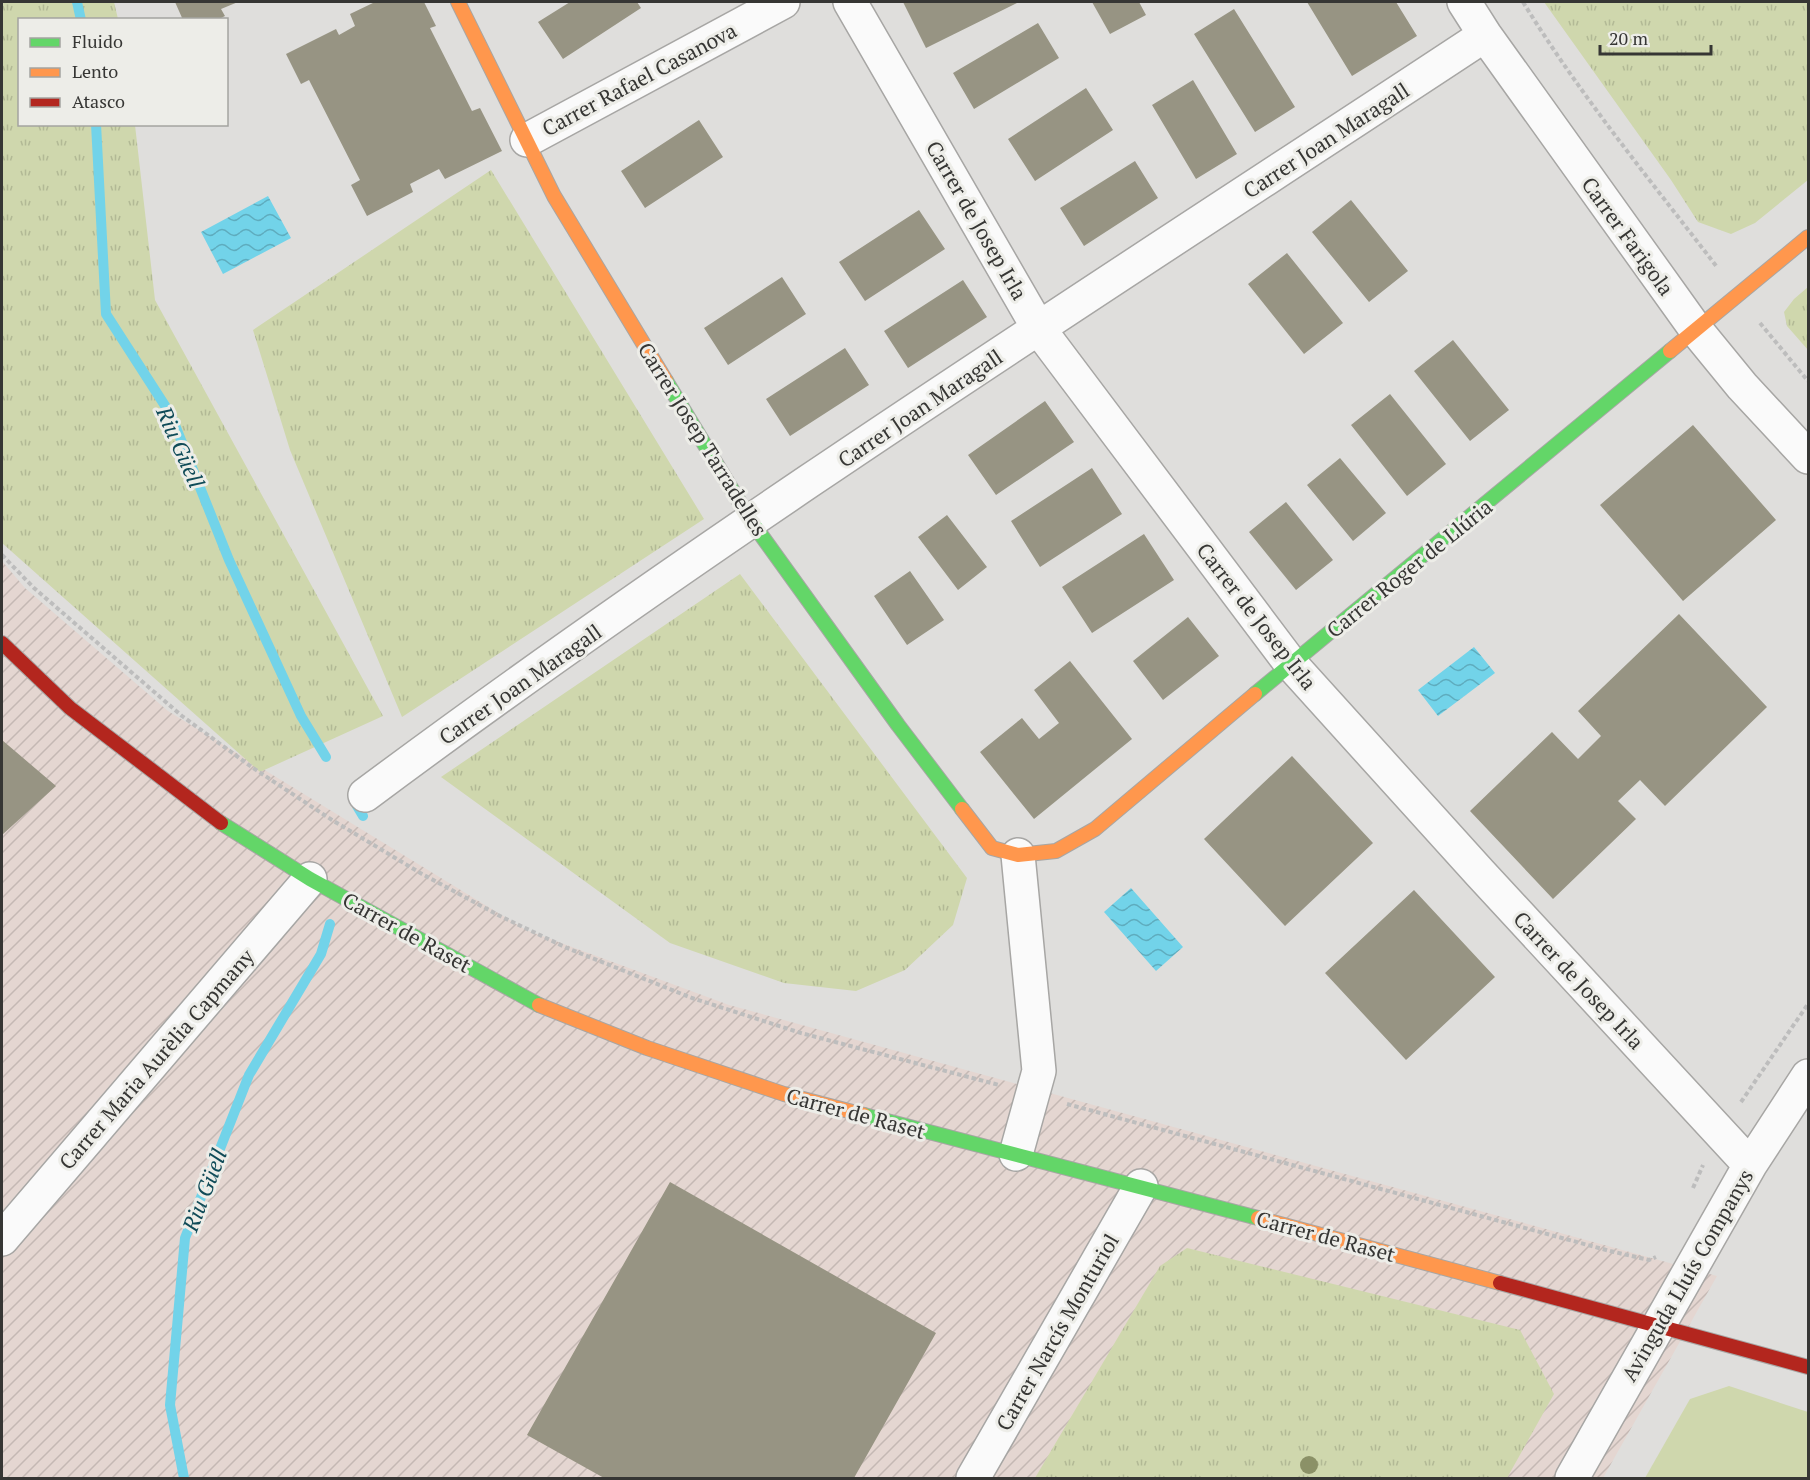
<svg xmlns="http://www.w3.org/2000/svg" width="1810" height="1480" font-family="'PT Serif',serif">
	<defs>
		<pattern id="industrial-furrows" width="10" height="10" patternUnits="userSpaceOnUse" patternTransform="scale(1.5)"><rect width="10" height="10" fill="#e4d6d1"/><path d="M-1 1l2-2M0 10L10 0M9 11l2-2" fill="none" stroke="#c4b8b4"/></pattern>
		<pattern id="grass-tufts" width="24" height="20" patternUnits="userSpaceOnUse" patternTransform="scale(1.5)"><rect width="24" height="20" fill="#cfd7ad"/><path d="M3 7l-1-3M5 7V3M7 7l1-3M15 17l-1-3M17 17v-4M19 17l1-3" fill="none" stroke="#b2b995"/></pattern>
		<pattern id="water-waves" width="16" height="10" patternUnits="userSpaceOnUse" patternTransform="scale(1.5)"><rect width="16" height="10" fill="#72d3e9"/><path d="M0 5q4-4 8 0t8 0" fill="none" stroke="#5eacbe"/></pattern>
	</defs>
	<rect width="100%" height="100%" fill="#dfdedc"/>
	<path fill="url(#industrial-furrows)" d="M2 561 25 588 168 711 526 930 729 1005 1717 1276 1603 1478H2Z"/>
	<path fill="url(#grass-tufts)" d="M2 2H114L118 19 20 20V124L135 125 155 300 383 716 260 772 2 543Z
		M1544 2H1808V180L1755 223 1731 234 1698 222 1671 180Z
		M491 170 704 519 402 717 290 450 253 330Z
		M1808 287V350L1787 326 1784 312 1794 299Z
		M740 574 967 878 953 925 905 970 856 991 784 983 670 943 441 777Z
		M1187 1248 1520 1330 1554 1394 1507 1478H1035L1160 1266Z"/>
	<path fill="#cfd7ad" d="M1729 1386 1808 1412V1478H1645L1690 1399Z"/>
	<path fill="url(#water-waves)" d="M268 196 291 238 223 274 201 232Z
		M1474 647 1495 673 1438 716 1418 690Z
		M1131 888 1183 947 1156 971 1104 912Z"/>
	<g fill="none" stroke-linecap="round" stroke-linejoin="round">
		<path stroke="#72d3e9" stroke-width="10" d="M77 2 81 20
			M96 124 106 314 171 415 229 560 301 716 326 757
			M357 806 363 816
			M184 1478 170 1405 185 1238 249 1075 321 954 330 924"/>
	</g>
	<path fill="#979483" d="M175 2H238L221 9 225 16 217 20H183Z
		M375 2H424L436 26 430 28 472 111 480 108 502 151 445 179 439 169 410 184 413 192 367 216 351 185 360 180 309 80 301 84 286 54 336 29 339 35 355 26 350 14Z
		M570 2H637L641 8 563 59 538 22Z
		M903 2H1019L926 48Z
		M1092 2H1139L1146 15 1110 34Z
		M1307 2H1396L1417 36 1352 76Z
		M1234 9 1295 107 1255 132 1194 34Z
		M1038 23 1059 58 974 109 953 73Z
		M1193 80 1237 154 1196 179 1152 105Z
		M1086 88 1113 130 1035 181 1008 139Z
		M699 120 723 157 645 208 621 171Z
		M1135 161 1158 198 1084 246 1060 208Z
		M1351 200 1408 271 1369 302 1312 232Z
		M919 210 945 249 865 301 839 262Z
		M1287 253 1343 323 1304 354 1248 284Z
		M782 277 806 314 728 365 704 328Z
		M963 280 987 317 908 368 884 331Z
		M1453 340 1509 410 1470 441 1414 371Z
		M845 348 869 385 790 436 766 399Z
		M1390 394 1446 464 1407 496 1351 425Z
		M1045 401 1074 442 996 495 968 455Z
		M1693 425 1776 520 1683 601 1600 505Z
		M1340 458 1386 513 1353 541 1307 485Z
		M1092 468 1122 514 1040 567 1011 521Z
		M1286 502 1333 560 1296 590 1249 532Z
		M947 515 987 567 958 590 918 537Z
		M1144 534 1174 580 1092 633 1062 587Z
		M910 571 944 620 907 645 874 596Z
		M1679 614 1767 707 1665 806 1640 780 1618 801 1636 819 1553 899 1470 811 1552 732 1578 759 1601 736 1578 711Z
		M1188 617 1219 656 1163 700 1133 661Z
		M1070 661 1132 739 1034 819 980 752 1022 718 1039 739 1059 723 1034 690Z
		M2 740 56 786 2 835Z
		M1292 756 1373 843 1285 926 1204 839Z
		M1414 890 1495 977 1406 1060 1325 973Z
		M670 1182 936 1333 854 1478H604L527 1435Z"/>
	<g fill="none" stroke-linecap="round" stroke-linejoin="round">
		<g stroke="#a7a6a4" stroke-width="36">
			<path id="street" d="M850 2 1039 329 1291 664 1480 873 1750 1165
				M1464 2 1485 35 1697 331 1742 386 1808 457
				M527 140 783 2
				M365 795C727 525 1109 283 1485 35
				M1016 1154 1039 1071 1018 855
				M2 1239 310 879
				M973 1478 1141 1186
				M1572 1478 1750 1165 1808 1076"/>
		</g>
		<g stroke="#a7a6a4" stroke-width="16">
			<path id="fast" d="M666 381 751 521 898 725 962 809
				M1255 694 1670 351
				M221 823 310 879 539 1005
				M864 1115 1258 1218"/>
		</g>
		<g stroke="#a7a6a4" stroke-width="16">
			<path id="slow" d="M458 2 554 196 666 381
				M1670 351 1808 237
				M962 809 992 848 1018 855 1056 851 1095 829 1255 694
				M539 1005 647 1048 784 1094 864 1115
				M1258 1218 1500 1283"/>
		</g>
		<g stroke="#a7a6a4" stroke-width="16">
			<path id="jam" d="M2 643 70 708 221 823
				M1500 1283 1808 1367"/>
		</g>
		<path stroke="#bdbdbd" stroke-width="4" stroke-dasharray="4.5 3" stroke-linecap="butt" d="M1523 2C1580 95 1650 180 1717 267
			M1760 323 1808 381
			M2 555 34 588 182 716 253 768 332 820 422 874 500 916 567 948 692 998 801 1033 999 1085
			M1741 1102 1808 1004
			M1067 1104 1610 1251 1649 1260 1656 1257
			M1693 1188 1703 1165"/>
		<use href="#street" stroke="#fafafa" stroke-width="33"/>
		<use href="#fast" stroke="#63d668" stroke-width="14"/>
		<use href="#slow" stroke="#ff974d" stroke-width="14"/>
		<use href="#jam" stroke="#b3261e" stroke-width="14"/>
	</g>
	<circle fill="#8b9167" cx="1309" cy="1465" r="9"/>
	<g text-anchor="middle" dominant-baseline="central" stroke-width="6" stroke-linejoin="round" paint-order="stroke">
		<g font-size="21" fill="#363634" stroke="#edede8">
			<text transform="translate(639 79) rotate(-28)">Carrer Rafael Casanova</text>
			<text transform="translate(1326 140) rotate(-33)">Carrer Joan Maragall</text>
			<text transform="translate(977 220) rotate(60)">Carrer de Josep Irla</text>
			<text transform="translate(1628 236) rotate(54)">Carrer Farigola</text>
			<text transform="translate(920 408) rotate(-34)">Carrer Joan Maragall</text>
			<text transform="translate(703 439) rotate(58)">Carrer Josep Tarradelles</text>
			<text transform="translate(1409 568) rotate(-39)">Carrer Roger de Llúria</text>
			<text transform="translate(1257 616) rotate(52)">Carrer de Josep Irla</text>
			<text transform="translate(520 684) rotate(-35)">Carrer Joan Maragall</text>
			<text transform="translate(407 932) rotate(29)">Carrer de Raset</text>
			<text transform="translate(1579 980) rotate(47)">Carrer de Josep Irla</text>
			<text transform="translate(156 1059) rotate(-49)">Carrer Maria Aurèlia Capmany</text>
			<text transform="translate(856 1113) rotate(15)">Carrer de Raset</text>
			<text transform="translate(1326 1236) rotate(15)">Carrer de Raset</text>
			<text transform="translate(1687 1275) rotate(-60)">Avinguda Lluís Companys</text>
			<text transform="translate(1057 1332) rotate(-60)">Carrer Narcís Monturiol</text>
		</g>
		<g font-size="22" font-style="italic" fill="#104b58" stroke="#edede8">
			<text transform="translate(181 447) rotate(66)">Riu Güell</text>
			<text transform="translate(204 1190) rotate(-69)">Riu Güell</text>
		</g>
	</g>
	<rect width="1810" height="1480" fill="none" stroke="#363634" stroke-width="6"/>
	<rect x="18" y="18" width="210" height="108" fill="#edede8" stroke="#a4a4a0" stroke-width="1.5"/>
	<rect x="30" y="38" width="30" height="9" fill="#63d668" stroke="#a4a4a0" stroke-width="1.5"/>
	<text x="72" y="48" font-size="18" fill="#363634">Fluido</text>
	<rect x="30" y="68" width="30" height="9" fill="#ff974d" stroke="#a4a4a0" stroke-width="1.5"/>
	<text x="72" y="78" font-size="18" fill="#363634">Lento</text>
	<rect x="30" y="98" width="30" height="9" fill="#b3261e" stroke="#a4a4a0" stroke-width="1.5"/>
	<text x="72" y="108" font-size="18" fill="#363634">Atasco</text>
	<path d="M1600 45v9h111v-9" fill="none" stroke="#363634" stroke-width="3"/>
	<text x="1609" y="45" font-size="18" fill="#363634" stroke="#edede8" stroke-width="4.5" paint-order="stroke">20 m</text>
</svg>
